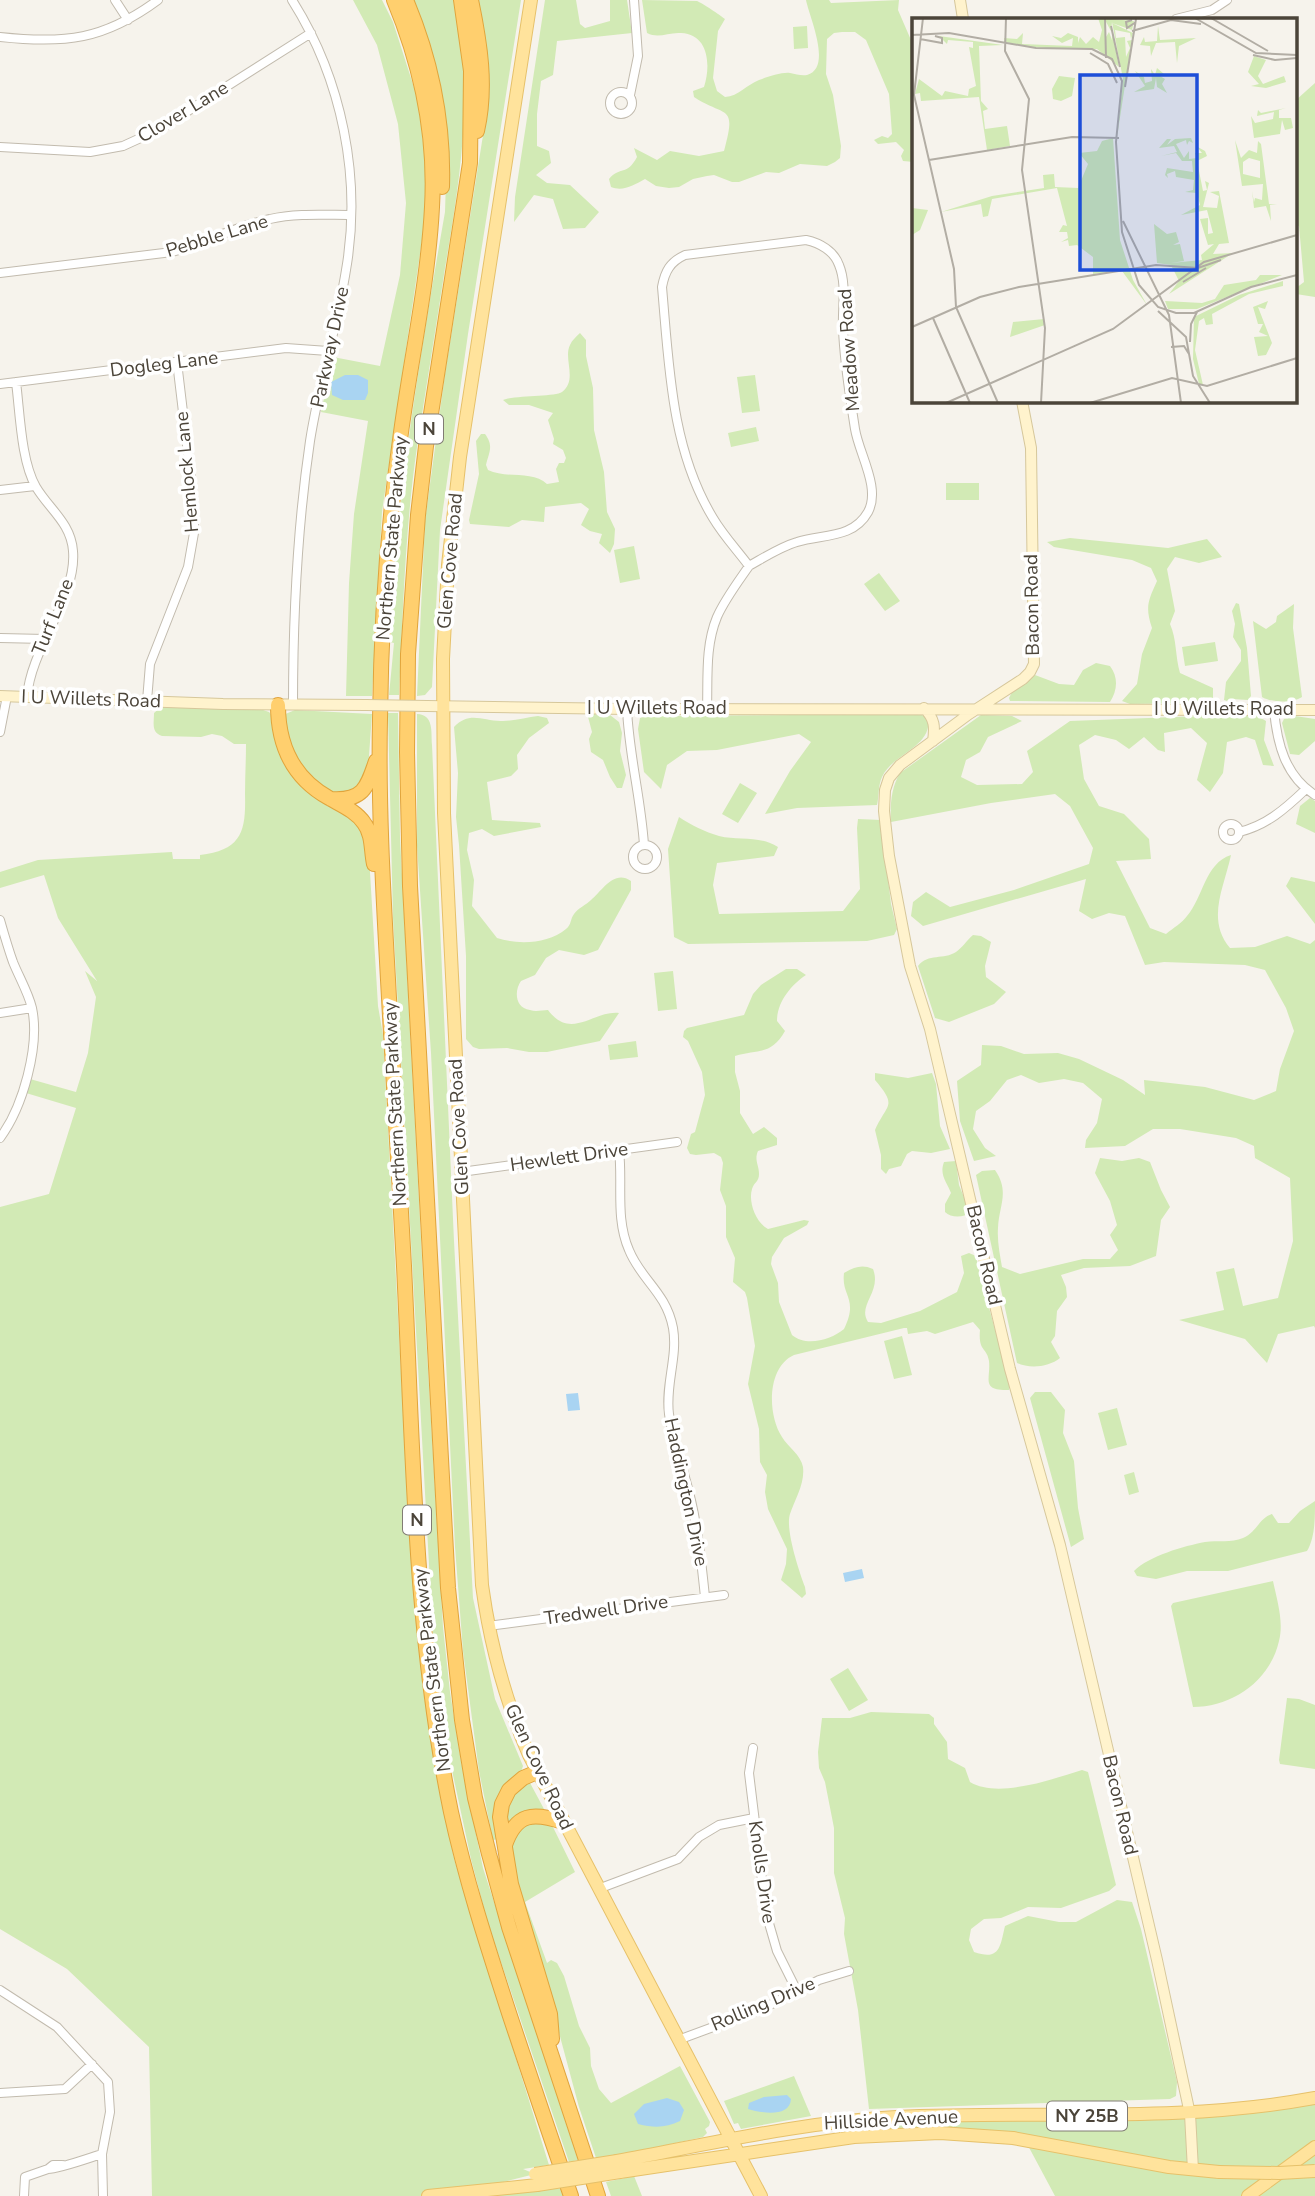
<svg xmlns="http://www.w3.org/2000/svg" width="1315" height="2196" font-family="'Nunito Sans',sans-serif">
	<rect width="100%" height="100%" fill="#f6f3ec"/>
	<path fill="#d2eab5" d="M353 0H382L393 22 418 100 426 166 424 227 382 512 372 696H346L349 583 354 514 368 421 321 412 333 357 380 366 400 275 406 203 398 124 377 45Z
		M413 0H454C475 89 460 180 445 268 436 328 426 387 417 447 405 529 403 612 399 695H389L394 643 390 642C396 498 420 355 445 212 446 176 449 140 443 104 438 68 424 34 413 0Z
		M476 0H521L468 334 440 530 432 687 425 695 417 696 425 521 445 374 484 129Z
		M545 0H576L580 24 585 28 610 21V0H627L632 33 557 41 553 75 541 81 537 114V146L549 151 551 163 536 175 547 183 570 185 599 212 585 228 563 229 553 199 534 195 514 222 515 197Z
		M642 0 697 1C702 3 720 15 725 19L718 31 713 78 717 91 725 97C739 96 746 85 759 80 767 77 782 72 790 73 796 74 801 76 807 75 833 68 809 16 806 0H829L831 3 899 0 898 10 914 47V162L903 161 901 156 904 150 896 142 878 144 874 140 882 136 888 138 892 134 889 94 866 40 855 32H842L834 33 827 39 826 74 833 95 841 146 840 158 835 162 827 166 800 164 779 173 766 172 739 182H732L714 175 707 176 693 179 679 187 669 188 656 186 645 179C634 185 623 192 611 187L609 179C620 166 627 176 637 157L634 148 657 160 670 151 699 156 724 151C737 103 726 118 694 97L693 91 704 87C711 66 709 34 681 33 668 32 659 39 647 33Z
		M807 26 808 48 794 49 793 27Z
		M1315 83V297L1296 294V288L1304 282 1299 226 1296 225V100Z
		M580 333 586 340V356L593 388 594 430 604 472 607 512 615 529 614 544 610 553 599 543 602 534 590 531 581 525 589 509 581 503 545 507 544 522 522 520 509 527 470 524 469 520 479 474 476 441 481 434H485C494 446 489 452 486 465L488 470C506 479 533 470 547 484L559 482 556 469 559 463H564L566 458 563 450 553 444 554 439 548 420 553 413 529 405H509L503 400C516 395 555 397 562 392 578 380 563 359 570 345 572 340 576 337 580 333Z
		M755 375 760 411 742 413 737 377Z
		M756 427 759 441 731 447 728 433Z
		M946 483H979V500H946Z
		M1070 538 1168 548 1207 539 1222 557 1199 563 1175 557 1167 569 1175 611 1170 624C1177 640 1175 656 1180 673L1213 688V701L1208 703 1130 704 1122 701 1137 684 1142 654 1152 628C1145 607 1148 601 1157 581L1151 568 1132 560 1054 547 1047 542Z
		M634 546 640 579 620 583 614 550Z
		M879 573 900 601 885 611 864 584Z
		M1236 603 1239 604 1247 648 1251 696 1248 700 1232 699 1227 701 1224 700 1226 682 1241 661V650L1233 637 1235 624 1232 611Z
		M1294 604 1293 628 1302 697C1293 703 1272 703 1262 697L1253 621 1266 629 1276 622 1277 616Z
		M1215 642 1218 661 1185 666 1182 647Z
		M1096 663 1110 666C1119 678 1117 691 1110 702L1010 701 1009 698 1012 692 1035 675 1059 684 1074 685 1083 670Z
		M161 707 263 710 269 712 273 717 279 751 300 781 354 817 368 839 378 1006 383 1035 409 1522 423 1689 441 1800 455 1862 549 2165 523 2169 535 2174 472 2190 428 2196H152L149 2047 67 1969 0 1929V1207L49 1194 76 1108 26 1093 30 1079 76 1092 88 1053 96 997 85 971 97 981 58 918 44 875 0 888V872L38 860 172 852 173 859H200V855C242 850 246 831 245 794 245 777 246 761 246 744H234L222 736 212 734 201 737 162 736C151 732 154 724 154 713Z
		M295 710 372 714 368 770 354 792 337 795 322 789 290 752 283 715Z
		M594 712 596 715H610L619 722 622 733 620 751 626 775 622 788H617L610 777 603 760 591 752 589 739 592 732 587 713Z
		M388 713H398L400 837 426 1334 443 1627 450 1692 461 1761 483 1868 578 2160 569 2162 488 1924 471 1859 450 1761 433 1636 393 918Z
		M417 714C434 715 431 731 432 745L454 1241 473 1598 495 1699 523 1766 521 1772 509 1782 499 1839 493 1840 479 1771 463 1651 455 1547 431 1053 417 846Z
		M920 714 928 718C933 747 892 754 882 777 878 785 879 797 877 805L797 808 765 814 790 771 811 742 799 734 717 750 687 751 667 765 661 789 644 772 638 729 640 718 647 716Z
		M1254 714 1266 721 1264 740 1274 766 1263 765 1255 740 1246 737 1227 742 1223 773 1210 792 1197 780 1207 743 1191 728 1164 733 1165 752 1158 750 1144 737 1129 749 1116 740 1095 735 1079 745 1084 779 1099 806 1124 814 1149 839 1151 859 1116 861 1150 928 1166 934C1173 928 1182 923 1187 916 1203 898 1205 863 1231 855 1224 888 1206 919 1230 948L1255 947 1287 936 1310 944 1315 940V1328L1314 1326 1278 1334 1267 1363 1245 1339 1179 1320 1224 1310 1216 1272 1234 1268 1243 1306 1278 1298 1293 1241 1290 1178 1255 1158 1254 1146 1236 1138 1180 1129H1153L1125 1146 1085 1148 1086 1140 1097 1123 1102 1099 1083 1083 1064 1079 1039 1083 1021 1075 1007 1080 990 1101 976 1111 973 1129 985 1148 996 1156 974 1161 960 1121 957 1081 981 1065 982 1045 1001 1046 1024 1054 1058 1053 1079 1059 1123 1080 1145 1095 1144 1080 1205 1087 1254 1100 1276 1091 1280 1069 1294 1031 1286 1008 1265 970 1245 965 1164 962 1145 965 1125 916 1109 913 1092 919 1079 911 1086 879 923 926 911 916 913 902 926 892 950 907 1014 890 1089 864 1093 848 1070 806 1055 794 991 803 891 822C890 805 891 788 900 773L981 715 1012 716 1022 721 988 737 980 752 966 760 961 777 977 785 1022 784 1033 772 1027 751 1070 721Z
		M538 716 547 718 549 723 529 738 517 755 518 769 511 776 487 782 492 820 540 823 541 827 494 836 482 829 469 833 467 850 474 880 472 906 497 938C518 945 548 944 566 929 572 924 570 919 574 914 578 908 586 905 591 900 602 891 614 869 631 881V890L598 950 584 955 559 950 546 958 535 975 521 981C514 991 515 1008 530 1010 536 1012 542 1010 548 1010 571 1041 594 1010 619 1013L600 1041 547 1052H529L507 1048 479 1049 473 1047 466 1039V956L459 845 456 817 458 773 454 727C470 710 484 722 503 721 515 721 527 717 538 716Z
		M1295 716 1315 719V741L1299 755 1290 754 1282 723 1284 719Z
		M740 783 757 793 738 823 722 814Z
		M1310 798 1315 801V833L1296 824 1300 806Z
		M679 817C691 825 705 832 719 836 739 841 759 835 778 847L774 856 717 863 713 885 719 914 843 911 860 889 857 828 858 819 881 820 891 904 897 929 894 935 867 941 688 944 674 937 668 849Z
		M1291 877 1315 882V924L1286 886Z
		M973 935 981 936 991 942 985 966 986 977 1006 992 994 1004 949 1022 935 1018 918 966C928 953 944 960 956 952 962 948 967 940 973 935Z
		M786 969H797L806 975C791 985 777 1002 777 1021L785 1031C771 1056 757 1049 735 1056V1072L740 1091V1113L753 1134 764 1127 777 1138V1145L758 1151C754 1160 759 1165 759 1174 759 1182 754 1182 752 1189 748 1202 756 1223 768 1229L804 1220 809 1221 807 1225 784 1238 772 1257 771 1264 778 1283 779 1302 792 1335C806 1347 831 1340 844 1329 859 1298 841 1297 844 1273 854 1267 862 1264 873 1269 882 1292 857 1305 868 1322L881 1323 920 1311 957 1292 964 1273 961 1256 969 1253 976 1256 980 1275 1010 1384 1009 1390C980 1391 991 1379 989 1361 987 1347 978 1352 980 1330L973 1322 935 1334 927 1331 908 1334 907 1328H904L794 1355C767 1367 767 1414 782 1437 788 1447 801 1455 803 1467 805 1484 795 1499 790 1514 785 1529 799 1571 805 1587L806 1594 802 1598 781 1580 786 1564 787 1549 768 1509 765 1492 767 1475 760 1462 759 1429 748 1384 755 1346 747 1298 745 1292 733 1282 735 1258 726 1237V1206L720 1190 723 1163 721 1157 714 1153 696 1155 690 1154 687 1148 691 1134 695 1132 705 1095 702 1072 688 1041 683 1037 684 1031 687 1028 744 1015 753 994 761 985Z
		M673 971 677 1009 658 1011 654 973Z
		M636 1041 638 1057 610 1060 608 1045Z
		M875 1073 908 1078 932 1073 936 1084 940 1126 950 1149 931 1153 912 1151 907 1154 901 1166 889 1169 886 1174 881 1169V1155L875 1130C887 1103 898 1107 875 1080Z
		M1100 1158 1122 1161 1139 1158 1150 1162 1161 1190 1170 1207 1161 1220 1156 1256 1130 1266 1084 1268 1061 1275 1066 1287 1067 1297 1057 1311 1055 1336 1051 1342 1060 1358C1049 1367 1030 1369 1017 1363L976 1175 982 1171 995 1170C1010 1192 999 1205 998 1228 997 1241 1000 1255 1002 1267L1020 1274 1083 1259H1110L1118 1250 1110 1235 1117 1225 1110 1201 1095 1173Z
		M956 1161 959 1185 970 1212C964 1218 951 1218 945 1212V1204L951 1193C947 1182 939 1175 944 1162Z
		M902 1336 912 1375 894 1379 884 1341Z
		M1035 1392H1051L1065 1410 1063 1433 1074 1461 1078 1508 1084 1539 1071 1547 1030 1398Z
		M1117 1408 1127 1445 1108 1450 1098 1413Z
		M1134 1472 1139 1492 1129 1495 1124 1475Z
		M1315 1501C1315 1518 1315 1538 1307 1551L1228 1571H1187L1156 1579 1137 1576 1134 1571C1149 1556 1184 1546 1205 1542 1218 1540 1231 1543 1243 1538 1257 1532 1259 1518 1272 1514L1278 1523H1289L1300 1511Z
		M1273 1581C1277 1600 1284 1622 1279 1641 1270 1681 1232 1707 1193 1707L1171 1606 1173 1603Z
		M848 1668 868 1700 849 1711 830 1679Z
		M1287 1698 1299 1699 1315 1705V1769L1280 1764 1279 1760Z
		M871 1712 929 1714 934 1718V1724L947 1742 948 1759 965 1768 970 1782C998 1799 1053 1779 1082 1770L1088 1772 1116 1885 1109 1891 1061 1908 1028 1907 1001 1918 984 1919 971 1929 969 1940 974 1952C1000 1961 1000 1947 1005 1926L1028 1916 1059 1922H1076L1117 1900 1132 1902 1141 1929 1177 2082 1176 2096 1170 2099 869 2109 858 2010 844 1934 845 1918 834 1873V1828L825 1782 819 1768 818 1752 822 1718H850Z
		M529 1781 544 1809 510 1823 504 1821 507 1798Z
		M528 1822 551 1823 575 1872 525 1902 547 1963 551 1960 557 1963 564 1976 579 2026 590 2048 591 2066 599 2089 611 2103 680 2066 710 2122 709 2126 705 2129 707 2133 703 2137 612 2157 596 2158 579 2107 544 1977 523 1910 510 1847 513 1836Z
		M794 2076 811 2116 746 2128 741 2129 738 2123 734 2124 724 2101Z
		M1315 2098V2196H1055L1025 2140 984 2135 840 2139 837 2122 1125 2116Z
		M634 2176 642 2196H611L606 2182Z
		M562 2188 564 2196H490Z"/>
	<path fill="#a9d4f2" d="M345 375H358L368 380V393L365 400H343L332 395 331 382Z
		M578 1393 580 1410 568 1411 566 1394Z
		M862 1569 864 1578 845 1582 843 1573Z
		M787 2095 791 2099C790 2118 761 2113 748 2109L749 2103 764 2097Z
		M667 2098 679 2102 684 2110 680 2121C666 2128 654 2128 638 2124L634 2114 644 2104Z"/>
	<g fill="none" stroke-linecap="round" stroke-linejoin="round">
		<g stroke="#c2bbae" stroke-width="10">
			<path id="street" d="M115 0 128 20
				M292 0C342 79 362 178 346 270 337 327 319 383 310 441 297 529 293 616 293 705
				M1176 19 1212 10 1227 0
				M0 37C65 44 104 40 158 0
				M610 103a11 11 0 1 1 22 0a11 11 0 1 1-22 0Z
				M630 95 638 56 634 0
				M0 147 90 152 123 146 158 130 311 33
				M806 240C820 243 834 251 839 265 847 284 842 308 843 328 844 362 850 396 855 429 859 454 881 488 868 512 853 539 822 534 797 542 780 547 765 557 749 566 737 550 723 535 713 518 671 449 669 365 662 287 665 271 670 262 685 255Z
				M0 273 172 252C205 243 236 226 270 219 296 213 324 215 351 215
				M16 382C20 413 21 461 36 487 49 509 71 523 73 551 77 598 31 647 27 697
				M0 384 286 348 328 351
				M0 490 35 486
				M0 638 45 639
				M147 701 150 664 188 567 194 533V504L177 362
				M627 709C629 755 641 799 644 845
				M707 709C708 678 705 646 717 617 725 599 738 582 749 566
				M1274 710C1277 743 1285 776 1315 795
				M0 732 7 696
				M1223 832a8 8 0 1 1 16 0a8 8 0 1 1-16 0Z
				M1239 832C1267 825 1285 809 1306 789
				M633 857a12 12 0 1 1 24 0a12 12 0 1 1-24 0Z
				M0 920C4 934 8 948 13 962 19 977 28 992 32 1008 40 1046 23 1107 0 1138
				M0 1013 32 1008
				M619 1150C623 1183 615 1218 629 1250 641 1280 666 1292 673 1328 678 1357 665 1385 669 1414 672 1437 680 1458 686 1481 697 1519 701 1558 705 1597
				M461 1172 677 1142
				M488 1626 724 1595
				M753 1748 749 1773 766 1913 777 1951 797 1991
				M598 1889 678 1859 699 1837 719 1825 754 1818
				M0 1990 57 2027 108 2082 110 2112 102 2154 103 2196
				M678 2040 762 2009 819 1980 849 1971
				M0 2093 65 2089 92 2064
				M62 2165H53L48 2169C59 2169 89 2158 102 2154
				M24 2196 25 2177 48 2169"/>
		</g>
		<g stroke="#d6c79b" stroke-width="12">
			<path id="secondary" d="M960 0 963 19
				M1022 401 1031 448 1034 664 1030 672 1023 679 969 714 900 765 889 778 885 790 884 811 889 856 910 966 930 1029 1010 1369 1060 1545 1157 1960 1190 2114 1193 2170
				M0 696 223 704 366 705
				M427 706 627 709 1315 710
				M924 708C935 719 935 727 933 741"/>
		</g>
		<g stroke="#e6c16a" stroke-width="14">
			<path id="primary" d="M531 0 460 457 448 565 443 659 444 813 482 1585C490 1644 505 1700 529 1755L761 2196
				M617 2161C710 2144 802 2122 896 2117 1038 2110 1174 2124 1315 2098
				M620 2172 854 2137 940 2133 1013 2138 1169 2167 1219 2172
				M428 2196 537 2185
				M1248 2196 1315 2147"/>
		</g>
		<g stroke="#e0a43c" stroke-width="16">
			<path id="highway" d="M394 0C421 65 436 136 432 207 428 285 410 362 400 440 387 532 381 625 380 719 378 812 384 905 389 998 394 1087 399 1177 404 1266 413 1448 414 1633 451 1812 466 1881 488 1948 510 2016 530 2076 550 2136 571 2196
				M406 0C431 59 444 122 442 187
				M461 0 471 71 470 163 426 446 418 515 408 654 407 752 410 886 448 1588 462 1720 475 1798 489 1854 509 1927 598 2196
				M471 0C480 43 487 87 477 131
				M278 705C278 745 293 778 329 798 341 805 356 811 364 823 373 835 371 850 374 864
				M331 799C363 801 367 788 376 761
				M537 1772 523 1778 509 1790 502 1804 500 1817 511 1884 550 2014 552 2039
				M505 1845C516 1813 533 1812 563 1822"/>
		</g>
		<use href="#street" stroke="#fff" stroke-width="8"/>
		<use href="#secondary" stroke="#fff3cd" stroke-width="10"/>
		<use href="#primary" stroke="#ffe39c" stroke-width="12"/>
		<use href="#highway" stroke="#ffcf6e" stroke-width="14"/>
		<g stroke="#d6c79b" stroke-width="12" stroke-linecap="butt">
			<path id="secondary-bridge" d="M366 705 427 706"/>
		</g>
		<g stroke="#e6c16a" stroke-width="14" stroke-linecap="butt">
			<path id="primary-bridge" d="M1219 2172 1279 2173 1315 2171
				M535 2174 617 2161
				M537 2185 620 2172"/>
		</g>
		<use href="#secondary-bridge" stroke="#fff3cd" stroke-width="10"/>
		<use href="#primary-bridge" stroke="#ffe39c" stroke-width="12"/>
	</g>
	<g text-anchor="middle" dominant-baseline="central" stroke-width="7" stroke-linejoin="round" paint-order="stroke">
		<g fill="#fff" stroke="#817c74" stroke-width="2">
			<rect x="415" y="414.5" width="28" height="29" rx="5"/>
			<rect x="403" y="1505.5" width="28" height="29" rx="5"/>
			<rect x="1047" y="2101.5" width="80" height="29" rx="5"/>
		</g>
		<g font-size="18" font-weight="bold" fill="#4b4439">
			<text x="429" y="429">N</text>
			<text x="417" y="1520">N</text>
			<text x="1087" y="2116">NY 25B</text>
		</g>
		<g font-size="19" fill="#4b4439" stroke="#fff">
			<text transform="translate(183 112) rotate(-31)">Clover Lane</text>
			<text transform="translate(217 236) rotate(-17)">Pebble Lane</text>
			<text transform="translate(330 347) rotate(-78)">Parkway Drive</text>
			<text transform="translate(849 350) rotate(-94)">Meadow Road</text>
			<text transform="translate(164 364) rotate(-7)">Dogleg Lane</text>
			<text transform="translate(187 472) rotate(-95)">Hemlock Lane</text>
			<text transform="translate(392 538) rotate(-85)">Northern State Parkway</text>
			<text transform="translate(450 561) rotate(-85)">Glen Cove Road</text>
			<text transform="translate(1032 605) rotate(-91)">Bacon Road</text>
			<text transform="translate(53 617) rotate(-68)">Turf Lane</text>
			<text transform="translate(91 699) rotate(2)">I U Willets Road</text>
			<text x="657" y="708">I U Willets Road</text>
			<text x="1224" y="709">I U Willets Road</text>
			<text transform="translate(395 1104) rotate(-93)">Northern State Parkway</text>
			<text transform="translate(459 1127) rotate(-93)">Glen Cove Road</text>
			<text transform="translate(569 1157) rotate(-8)">Hewlett Drive</text>
			<text transform="translate(984 1255) rotate(77)">Bacon Road</text>
			<text transform="translate(686 1492) rotate(78)">Haddington Drive</text>
			<text transform="translate(606 1610) rotate(-8)">Tredwell Drive</text>
			<text transform="translate(432 1670) rotate(-97)">Northern State Parkway</text>
			<text transform="translate(539 1767) rotate(65)">Glen Cove Road</text>
			<text transform="translate(1120 1805) rotate(77)">Bacon Road</text>
			<text transform="translate(762 1872) rotate(82)">Knolls Drive</text>
			<text transform="translate(763 2004) rotate(-23)">Rolling Drive</text>
			<text transform="translate(891 2120) rotate(-3)">Hillside Avenue</text>
		</g>
	</g>
	<g transform="translate(912 18)">
		<rect width="385" height="385" fill="#f6f3ec"/>
		<path d="M186 0 222 3 220 12 200 5 221 15 219 21 218 15 203 12 204 20 213 19 214 39 218 30 215 23 220 22 205 119 211 61 200 4 199 13 193 2 194 19 197 14 200 22V14L207 49 185 31 135 30 119 29 92 24V20L105 21 111 15 110 26 160 28 161 20 150 25 140 18 149 20 156 15 166 19V25L168 19 174 26 181 19 187 24 190 12ZM246 8 248 22 284 20 267 28 265 45 263 24 244 25 239 38 238 28 228 27 232 19 233 24 245 23ZM27 18 91 27 67 28 69 83 76 91 71 93 73 111 95 108 98 128 75 132 67 79 9 83 8 75 3 76 7 61 30 78 33 73 56 78 57 71 64 68 57 29 61 30V24L36 22 35 26ZM342 38 354 42 346 58 351 66 372 58 374 64 354 70 339 68 347 66 336 54ZM245 50 252 56 248 58 253 61 250 66 255 75 245 69 244 60 242 71 222 74 233 68 223 53 232 59 233 65 240 63 239 51 243 57ZM147 58 163 60 160 78 149 83 141 81 140 71ZM374 90 367 92V100H379L381 110 373 112 370 102 368 116 342 120 339 98 343 105 361 101 362 94 345 98 346 92 349 95ZM201 120 208 222 221 262 235 287 210 253 181 256V239L165 227 157 228 156 222 149 224 156 220 155 214H147L151 207 155 208 145 170 80 181 76 198 71 199 69 186 29 194 80 178 132 170 131 157 142 156 143 169 166 170 176 146 167 135 185 133 190 123ZM279 120 281 125 277 123 275 127 274 122 264 126 272 140 277 133V141L285 140 283 135H290L284 128 293 133 295 138 285 143 291 173 295 172 293 163 297 165 291 189 305 190 307 178 298 174 307 173 317 225 307 226 301 236 321 235 257 276 267 263 259 247 245 245 242 206 255 216 264 214 267 224 261 227 268 226 272 243 259 245 290 242 289 237 302 226 296 227 288 201 296 200V216L301 215 295 192 269 197 288 187 285 175 273 174 281 172 282 162 264 159 263 153 255 156 256 160 253 157 255 150 281 154 280 143H270L264 135 249 138 265 134 262 128 247 130 255 121H259L255 127 263 121ZM323 122 329 140 337 132 345 135 346 123 349 126 357 186 365 187H358L359 203 354 188 342 190 340 173 342 184 343 180 350 182 351 166 330 168ZM337 140 348 143V160L331 156V144ZM0 190 16 192 8 212 0 217ZM348 257H370L285 291H256L253 283 290 285 303 281 312 267 344 262ZM371 263V268L337 276 300 296 301 306 294 307 292 300 287 303 283 332 291 367 287 366 281 341 282 299 327 277ZM356 283 353 291 346 289 360 325 354 337 346 338 342 319 356 318 347 314 351 306H346L341 289ZM132 301 133 307 98 319 101 304Z" fill="#d2eab5" fill-rule="evenodd"/>
		<path fill="none" stroke="#b2ada4" stroke-width="2" d="M11 0 2 77 42 251 44 289 86 385M94 0 93 33 117 81 110 152 133 310 129 385M193 0 194 40M215 0H251M283 0 344 35 385 37M299 0 356 33M220 2 214 4 215 10 224 4M199 8 208 49M220 13 259 2 289 6M0 17 37 15 124 30 180 31 200 41 210 63 204 124 210 214 227 267 246 289 264 295H282L339 269 385 257M8 21 30 25V20L23 18M178 35 196 46 205 65M341 37 363 42 385 40M213 69 224 1M17 142 160 119 207 120M211 203 257 297 269 385M271 264 294 250M246 293 274 319 281 358 298 385M21 300 58 385M0 309 68 279 107 269 244 247 286 250 309 242M278 324 279 306 285 294M259 329 272 328 277 336M34 385 201 311 292 244 385 217M178 385 260 360 295 368 385 340"/>
		<path fill="#1d4ed8" fill-opacity="0.15" stroke="#1d4ed8" stroke-width="3.5" d="M168 57H285V252H168Z"/>
		<rect width="385" height="385" fill="none" stroke="#4b4439" stroke-width="3.5"/>
	</g>
</svg>
